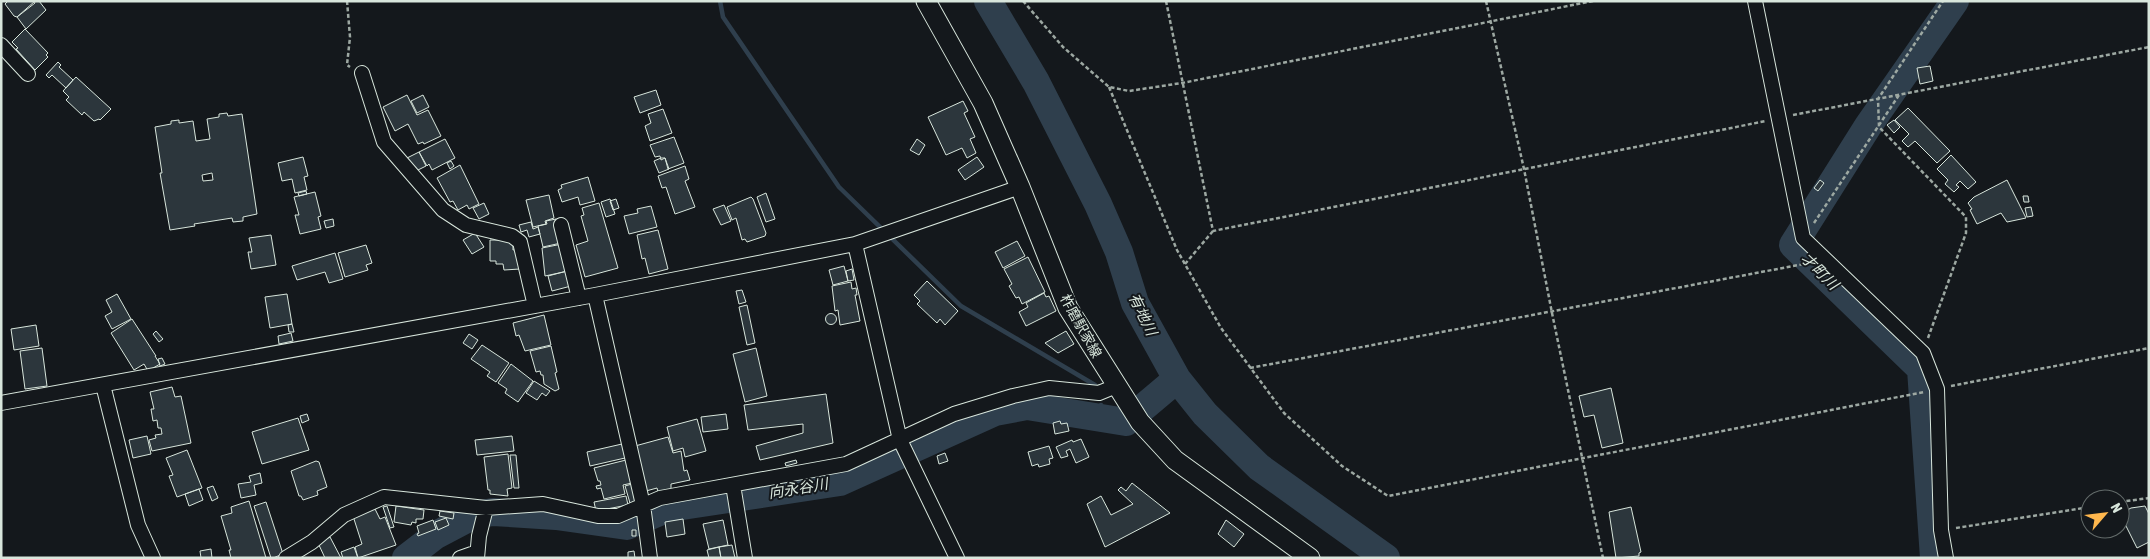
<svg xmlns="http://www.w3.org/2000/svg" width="2150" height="559" font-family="'Asap Condensed','Noto Sans JP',sans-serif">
	<rect width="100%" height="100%" fill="#14181c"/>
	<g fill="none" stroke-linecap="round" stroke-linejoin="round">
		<path stroke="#2f3f4d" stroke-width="4.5" d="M720 1 723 17 839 187 961 306 1095 385
			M1100 417 1101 405"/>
		<path stroke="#2f3f4d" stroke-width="28" d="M988 1 1036 82 1098 204 1119 252 1135 303 1177 379 1205 414 1259 467 1386 558
			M406 558 436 535 474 515 493 512 556 516 627 526 669 508 840 482 995 412 1027 406 1126 422 1177 379
			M1934 558 1921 369 1793 245 1868 126 1955 1"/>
	</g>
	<path fill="#2c363c" stroke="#d8e6dc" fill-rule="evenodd" d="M8 1H34L35 3 17 17 14 16 5 4Z
		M35 1H39L46 10 26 29 17 17Z
		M25 29 48 53 46 55 48 57 35 70 16 49 18 48 12 42Z
		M58 62 61 65 59 67 73 80 66 88 52 75 49 78 46 75Z
		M1930 66 1933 81 1920 84 1917 68Z
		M76 77 111 109 100 120 99 119 94 121 84 112 82 115 66 100 69 97 63 91Z
		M656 90 661 105 640 113 634 97Z
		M407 95 417 115 428 110 441 136 424 144 423 142 418 144 408 124 395 131 383 107Z
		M423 95 429 107 417 113 411 101Z
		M963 101 968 111 964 113 975 137 970 139 976 153 967 158 962 148 946 155 928 117Z
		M1908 108 1950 151 1937 163 1915 141 1908 147 1902 141 1909 134 1895 120Z
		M663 109 672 133 650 141 645 126 651 123 648 114Z
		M227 113 228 116 242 114 257 214 243 217V221L233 222 232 218 194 224 195 226 170 230 160 173H162L155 127 171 124V121L179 120V123L193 121 196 141 210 139 207 119 219 117V114ZM212 173 213 180 203 181 202 175Z
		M1894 120 1900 127 1894 133 1887 125Z
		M674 137 684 163 668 169 665 158 661 160 660 156 655 157 650 145Z
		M445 139 455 158 432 170 429 164 427 166 419 152Z
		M917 139 925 145 919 155 910 150Z
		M419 152 426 166 414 172 407 158Z
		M1951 155 1976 182 1968 189 1960 181 1956 185 1959 187 1954 192 1945 184 1948 180 1937 169Z
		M303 157 308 176 304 177 307 190 295 193 292 179 282 181 278 163Z
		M977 157 984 167 965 180 958 170Z
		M661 158H665L669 169 659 173 654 161Z
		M451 161 454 166 450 169 447 163Z
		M460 165 479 204 469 209 467 205 458 210 453 201 450 202 437 178Z
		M685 166 689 179 685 181 695 207 675 214 666 187 662 188 658 176Z
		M588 177 595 201 580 205 578 197 562 202 558 190 562 188 561 185Z
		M1820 180 1824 183 1818 191 1814 188Z
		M2007 180 2026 218 2007 222 2001 213 1977 224 1970 210 1972 209 1968 203 1974 197Z
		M306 191 307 194 299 196 298 193Z
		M315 192 321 216 318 217 321 229 300 234 295 215H299L294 197Z
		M766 193 775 219 766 222 757 197Z
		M549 195 554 218 545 221 546 224 533 227 526 200Z
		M2023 196H2028L2029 202H2024Z
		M751 197 753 199 766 233 765 236 747 242 745 239 742 240 736 218 732 220 727 207Z
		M610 199 615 214 606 217 601 202Z
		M616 199 619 208 613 210 610 201Z
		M484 203 489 214 479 219 473 208Z
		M599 203 618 268 585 277 576 245 588 241 581 216 584 215 582 208Z
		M724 205 731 221 721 225 713 209Z
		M651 206 657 227 629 234 624 216 638 213 637 209Z
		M2031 207 2033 216 2027 217 2025 208Z
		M333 219 334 226 326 228 324 221Z
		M556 219 561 243 543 247 538 226 547 224 546 221Z
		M531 222 533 229 538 227 540 234 529 237 527 230 521 232 519 225Z
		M658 230 668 269 649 274 645 258 642 259 637 235Z
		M475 233 484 247 472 254 463 240Z
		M271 235 276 265 251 269 248 252H252L249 238Z
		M490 240H513V250L518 249 520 269 504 270 503 264H496V261H490Z
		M1017 241 1025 256 1003 268 995 252Z
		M562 244 568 271 545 276 542 248Z
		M366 245 372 263 366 265 368 270 345 277 338 253Z
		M335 253 343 279 329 283 325 272 297 280 292 266Z
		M1028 257 1045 292 1022 304 1019 297 1016 298 1009 286 1012 284 1004 269Z
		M844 266 848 281 833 285 829 270Z
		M852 269 854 280 848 281 846 271Z
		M567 271 571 286 552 291 548 276Z
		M927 281 958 311 945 325 940 319 937 323 917 304 920 301 914 295Z
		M851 282 852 289 856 288 857 295H855L860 321 840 325 838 310 835 311 832 286Z
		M742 290 746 302 739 304 736 291Z
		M1044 293 1046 297 1049 296 1056 311 1026 326 1019 312 1028 307 1026 303Z
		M117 294 131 319 112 329 105 316 112 312 106 300Z
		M287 294 292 324 270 328 265 297Z
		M747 305 755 343 747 345 739 307Z
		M825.5 319a5.5 5.5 0 1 1 11 0a5.5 5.5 0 1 1-11 0Z
		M544 315 551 345 525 351 519 335 516 336 513 323Z
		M132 319 156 356H155L160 364 148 371 144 364 134 370 111 333Z
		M292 324 294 332H289L288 325Z
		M36 325 39 346 14 350 11 329Z
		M156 331 163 339 159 342 153 334Z
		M1066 331 1074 344 1058 353 1045 343Z
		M291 333 293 341 279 344 278 336Z
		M469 334 478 340 472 349 463 343Z
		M482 345 509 363 496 382 487 376 490 372 471 359Z
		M551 346 557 372 555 373 559 389 555 391 544 384 543 375H541L540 371 536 372 530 351Z
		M42 348 47 386 25 389 20 351Z
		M756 348 767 396 745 402 733 354Z
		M162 358 165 364 160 366 158 359Z
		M511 364 533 381 518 402 505 393 507 389 498 383Z
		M534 381 550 391 546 396 542 393 537 400 526 393Z
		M172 387 175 397 181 396 191 443 152 451 149 440 156 438 155 435 162 434 161 428H158L157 420 153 421 151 409H154L150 392Z
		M1611 388 1623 443 1602 448 1594 415 1584 417 1579 396Z
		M826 394 833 443 760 460 756 446 803 433V424L748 430 744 405Z
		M307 414 309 420 302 423 300 416Z
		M726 414 728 429 703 432 701 417Z
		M298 418 309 450 262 464 252 432Z
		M697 419 706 451 685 457 683 448 673 451 667 427Z
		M1060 421 1061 424 1067 423 1069 431 1055 434 1053 423Z
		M147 436 151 454 133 458 129 440Z
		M512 436 514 451 477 455 475 440Z
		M668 437 673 453 681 451 684 471 687 470 690 480 671 484V489L658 492 657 488 646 491 635 446Z
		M1081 439 1089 457 1076 463 1070 449 1066 451 1068 456 1061 458 1056 447 1072 440 1073 442Z
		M622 444 625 458 590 466 587 452Z
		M1049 446 1053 458 1049 459 1050 464 1039 467 1038 464 1032 466 1028 452Z
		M187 450 202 488 177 497 169 476 173 475 166 458Z
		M945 453 948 461 939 464 937 456Z
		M508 454 512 488 507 489 508 496 490 494V490H488L484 457Z
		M510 455H516L519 488H514Z
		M626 460 632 483 623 485 625 494 604 499 601 488 597 489 596 486 601 485 600 481H598L594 468Z
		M796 460 797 463 786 466 785 463Z
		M316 461 319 462 327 487 317 491 318 495 303 500 301 496H299L291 471Z
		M260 473 262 483 254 485 256 495 241 498 238 484 251 482 249 476Z
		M1132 483 1170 513 1105 547 1087 504 1101 496 1111 515 1133 504 1118 490 1121 487 1126 491Z
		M632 484 637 501 630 503 625 486Z
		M213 486 218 498 212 501 207 488Z
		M199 489 203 500 189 506 185 494Z
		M626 496 628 505 596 511 594 502Z
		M249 501 266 558H231L229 550H231L221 516 232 513 231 507Z
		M266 502 283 554 273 558H271L254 506Z
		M387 506 394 527 390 528 383 507Z
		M396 506 424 510 423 519H416V523L412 522 411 525 394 522Z
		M2145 506 2149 514V542L2137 548 2120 514 2131 508Z
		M1631 507 1641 552 1639 553V556L1616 558 1609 512Z
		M375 509 380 519 385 517 396 545 358 558 355 547 362 544 353 516Z
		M440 511 454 513 453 519 439 516Z
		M446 518 449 525 438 530 435 522Z
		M683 519 685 534 667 537 665 522Z
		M433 520 436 529 418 536 417 534 419 533 417 526Z
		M723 520 728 545 709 549 703 524Z
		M1226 520 1244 534 1234 547 1218 534Z
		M632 530H636V536H632Z
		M330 537 341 558H325L318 543Z
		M732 545 735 558H721L719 547Z
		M354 547 358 558H343L341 552Z
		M719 547 721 558H709L707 550Z
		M211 549 212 558H201L200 551Z
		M634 551 635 558H628V552Z"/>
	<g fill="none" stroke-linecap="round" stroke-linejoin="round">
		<g stroke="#d8e6dc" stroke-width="16">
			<path id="minor" d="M1755 1 1803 238 1923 353 1937 389 1941 530 1946 558
				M1 45 28 74
				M362 73 384 142 443 210 466 225 512 236 520 242 535 306
				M561 225 579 298
				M855 244 900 440 957 558
				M595 295 643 505 650 558
				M103 385 138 525 153 558
				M1 403 595 295 855 244 1020 187
				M733 485 745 558
				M286 558 312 542 344 515 384 497 486 508 543 504 598 516H618L660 498 846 464 954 414 1013 396 1049 388 1099 393 1116 386
				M460 558 477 552
				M477 558 479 536 486 508"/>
		</g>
		<g stroke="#d8e6dc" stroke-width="21">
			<path id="secondary" d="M926 1 983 103 1020 187 1068 308 1140 422 1175 460 1310 558"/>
		</g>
		<path stroke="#9da8a2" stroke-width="2.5" stroke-dasharray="4 2.5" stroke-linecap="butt" d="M347 1 350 37 347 65 350 67
			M1023 1 1063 47 1109 87 1129 91 1182 83 1593 1
			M1166 1 1213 231 1766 121
			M1486 1 1524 169 1552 313 1603 558
			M1109 87 1177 250 1221 328 1284 413 1342 466 1388 496 1924 392
			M1793 115 2149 47
			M1814 223 1899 95
			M1185 264 1213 231
			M1928 338 1966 233V217L1879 127 1878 99 1943 1
			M1250 368 1804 264
			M1951 386 2149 348
			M2120 502 2149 498
			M1956 528 2090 507"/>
		<use href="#minor" stroke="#14181c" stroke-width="14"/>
		<use href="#secondary" stroke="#14181c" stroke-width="19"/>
	</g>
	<g text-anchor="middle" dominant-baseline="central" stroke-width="4" stroke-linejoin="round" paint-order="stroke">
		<g font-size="14" fill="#d8e6dc" stroke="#14181c">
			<text transform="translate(1081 326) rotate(61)">柞磨駅家線</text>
		</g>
		<g font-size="15" font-style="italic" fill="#d8e6dc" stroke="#14181c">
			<text transform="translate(1820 271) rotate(44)">才町川</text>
			<text transform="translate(1143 314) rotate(64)">有地川</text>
			<text transform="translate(798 488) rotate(-9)">向永谷川</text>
		</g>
	</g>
	<rect width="2150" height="559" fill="none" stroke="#d8e6dc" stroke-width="5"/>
	<g transform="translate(2105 514) rotate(62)"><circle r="24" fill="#14181c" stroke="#626a69"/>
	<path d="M0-4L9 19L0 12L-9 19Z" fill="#ffb74d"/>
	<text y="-8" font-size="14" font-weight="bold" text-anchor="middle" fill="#d8e6dc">N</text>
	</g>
</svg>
